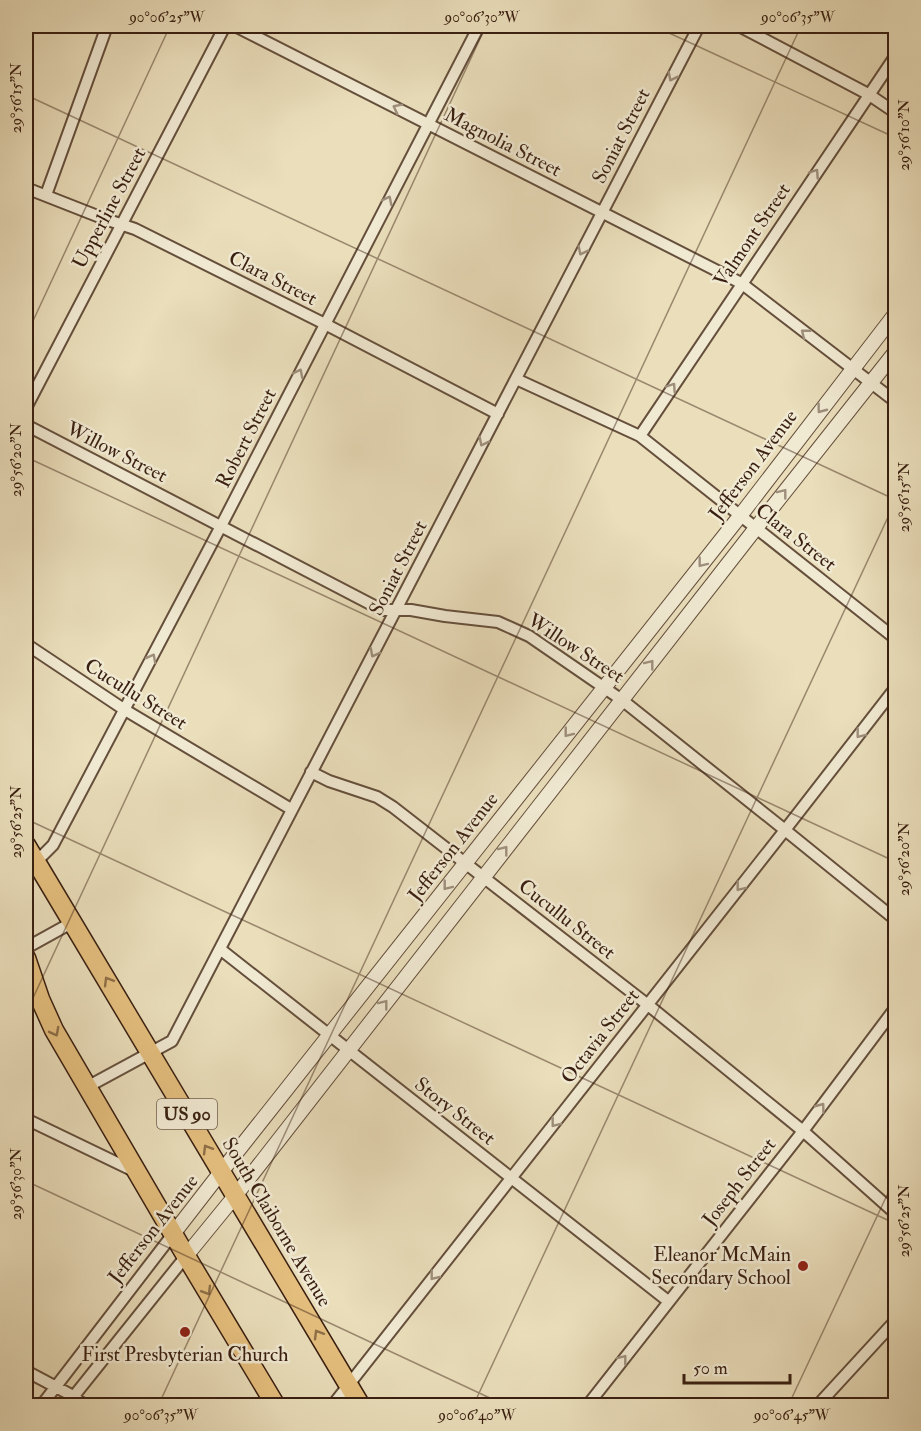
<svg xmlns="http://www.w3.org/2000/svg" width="921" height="1431" font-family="'IM FELL Double Pica',serif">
	<rect width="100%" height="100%" fill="#eadebb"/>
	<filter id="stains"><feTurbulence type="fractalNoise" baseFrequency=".00333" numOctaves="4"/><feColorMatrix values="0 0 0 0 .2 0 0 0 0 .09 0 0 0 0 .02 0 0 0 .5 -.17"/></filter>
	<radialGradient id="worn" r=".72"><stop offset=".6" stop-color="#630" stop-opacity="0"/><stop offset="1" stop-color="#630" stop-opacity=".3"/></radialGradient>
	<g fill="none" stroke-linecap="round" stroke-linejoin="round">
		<g stroke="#654f3c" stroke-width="14">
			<path id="minor" d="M235 26 741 283 896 402
				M739 26 868 94 896 113
				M26 188 105 219 135 229 325 324 498 414
				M46 195 107 26
				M516 379 640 436 896 639
				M26 408 225 26
				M26 425 382 610H411L445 616 498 622 529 636 622 700 785 830 896 920
				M640 436 896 55
				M26 644 125 710 291 809
				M311 772 329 781 377 797 393 807 648 1005 803 1131 896 1214
				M26 862 42 856 53 845 221 526 479 26
				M26 948 73 922
				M220 949 668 1301
				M87 1087 172 1041 699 26
				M26 1119 136 1172
				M26 1371 73 1396 85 1406
				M41 1406 173 1234
				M66 1406 186 1256
				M332 1406 785 830 896 687
				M587 1406 803 1131 896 1007
				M817 1406 896 1320"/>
		</g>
		<g stroke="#654f3c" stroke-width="16">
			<path id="tertiary" d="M173 1234 221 1172 740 516 896 313
				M186 1256 235 1196 756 528 896 351"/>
		</g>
		<g stroke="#391f11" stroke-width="21">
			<path id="primary" d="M26 845 361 1406
				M26 958 40 999 54 1030 186 1256 276 1406"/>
		</g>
		<use href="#minor" stroke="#f1ead3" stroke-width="10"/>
		<use href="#tertiary" stroke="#f1ead3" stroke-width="14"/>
		<use href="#primary" stroke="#e5bf7e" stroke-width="18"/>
	</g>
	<defs><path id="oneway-chevron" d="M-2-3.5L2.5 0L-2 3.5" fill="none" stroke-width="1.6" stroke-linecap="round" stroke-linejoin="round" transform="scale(1.5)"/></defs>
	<g stroke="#9e8f7c">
		<use href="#oneway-chevron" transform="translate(672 77) rotate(117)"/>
		<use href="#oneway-chevron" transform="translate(397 108) rotate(-153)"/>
		<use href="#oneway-chevron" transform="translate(815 173) rotate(-56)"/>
		<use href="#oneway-chevron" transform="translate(388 200) rotate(-63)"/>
		<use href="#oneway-chevron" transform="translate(582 251) rotate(117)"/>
		<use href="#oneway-chevron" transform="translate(805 333) rotate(-142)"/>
		<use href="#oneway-chevron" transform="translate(299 373) rotate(-63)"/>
		<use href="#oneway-chevron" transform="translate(672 387) rotate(-56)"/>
		<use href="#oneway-chevron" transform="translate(821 409) rotate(127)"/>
		<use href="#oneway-chevron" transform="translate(483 442) rotate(117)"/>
		<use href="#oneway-chevron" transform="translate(783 493) rotate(-52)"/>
		<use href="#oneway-chevron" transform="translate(702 563) rotate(128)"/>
		<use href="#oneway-chevron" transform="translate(374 653) rotate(118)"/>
		<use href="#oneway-chevron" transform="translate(152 658) rotate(-62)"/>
		<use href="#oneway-chevron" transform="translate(650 664) rotate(-52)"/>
		<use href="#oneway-chevron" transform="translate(568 733) rotate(128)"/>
		<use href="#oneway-chevron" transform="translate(860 734) rotate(128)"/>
		<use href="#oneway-chevron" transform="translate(504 850) rotate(-52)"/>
		<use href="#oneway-chevron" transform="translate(447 886) rotate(128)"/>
		<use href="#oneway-chevron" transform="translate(740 887) rotate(128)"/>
		<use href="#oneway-chevron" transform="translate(384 1004) rotate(-52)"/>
		<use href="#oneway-chevron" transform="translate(821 1107) rotate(-53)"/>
		<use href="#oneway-chevron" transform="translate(555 1123) rotate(128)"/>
		<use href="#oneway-chevron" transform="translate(434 1276) rotate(128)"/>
		<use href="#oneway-chevron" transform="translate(623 1359) rotate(-52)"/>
	</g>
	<g stroke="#8f6f48">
		<use href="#oneway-chevron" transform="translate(108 981) rotate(-121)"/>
		<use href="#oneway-chevron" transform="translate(55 1032) rotate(62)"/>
		<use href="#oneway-chevron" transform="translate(207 1149) rotate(-121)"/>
		<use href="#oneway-chevron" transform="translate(207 1291) rotate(59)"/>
		<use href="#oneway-chevron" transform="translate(318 1334) rotate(-121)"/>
	</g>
	<path fill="none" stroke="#391f11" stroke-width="1.5" stroke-opacity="0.45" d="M654 26 896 138M26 95 896 500M26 336 170 26M26 457 896 862M26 819 896 1224M26 1013 486 26M26 1181 507 1406M158 1406 801 26M473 1406 896 500M788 1406 896 1176"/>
	<g fill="#8f2418" stroke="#f1ead3" stroke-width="2">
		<circle cx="803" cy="1266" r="6"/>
		<circle cx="185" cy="1332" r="6"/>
	</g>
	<g text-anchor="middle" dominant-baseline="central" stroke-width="5" stroke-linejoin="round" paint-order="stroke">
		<rect fill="#f1ead3" stroke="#705c4b" stroke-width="1.5" x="157" y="1099" width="60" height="30" rx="4.5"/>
		<g font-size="18" font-weight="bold" fill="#391f11">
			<text x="187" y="1114">US 90</text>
		</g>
		<g font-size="20" fill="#391f11" stroke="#f1ead3">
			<text transform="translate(621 136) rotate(-63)">Soniat Street</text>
			<text transform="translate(503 142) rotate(27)">Magnolia Street</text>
			<text transform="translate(109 208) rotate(-62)">Upperline Street</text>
			<text transform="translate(752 235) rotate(-56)">Valmont Street</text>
			<text transform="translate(273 278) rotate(27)">Clara Street</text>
			<text transform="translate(246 438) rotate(-63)">Robert Street</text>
			<text transform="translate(117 452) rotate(27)">Willow Street</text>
			<text transform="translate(753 465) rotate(-53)">Jefferson Avenue</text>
			<text transform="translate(796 537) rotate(38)">Clara Street</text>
			<text transform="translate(398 568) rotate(-63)">Soniat Street</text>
			<text transform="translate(576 648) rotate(33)">Willow Street</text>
			<text transform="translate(136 694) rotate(32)">Cucullu Street</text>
			<text transform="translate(453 847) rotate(-52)">Jefferson Avenue</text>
			<text transform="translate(567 919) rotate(38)">Cucullu Street</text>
			<text transform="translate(600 1036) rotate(-52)">Octavia Street</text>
			<text transform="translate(455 1111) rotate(38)">Story Street</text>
			<text transform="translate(739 1182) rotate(-52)">Joseph Street</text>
			<text transform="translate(277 1222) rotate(59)">South Claiborne Avenue</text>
			<text transform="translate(153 1229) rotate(-52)">Jefferson Avenue</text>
		</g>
		<g font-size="20" fill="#391f11" stroke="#f1ead3" text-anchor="end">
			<text x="791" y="1254">Eleanor McMain<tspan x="791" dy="23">Secondary School</tspan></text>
			<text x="185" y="1354" text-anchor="middle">First Presbyterian Church</text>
		</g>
	</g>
	<rect width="921" height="1431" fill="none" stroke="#eadebb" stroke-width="66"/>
	<path d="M684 1374v9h106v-9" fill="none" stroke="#391f11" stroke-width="3"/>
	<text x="693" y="1374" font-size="18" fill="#391f11" stroke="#f1ead3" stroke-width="4.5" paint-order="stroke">50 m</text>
	<rect x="33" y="33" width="855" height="1365" fill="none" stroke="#391f11" stroke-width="2"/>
	<g font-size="15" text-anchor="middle" fill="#391f11">
		<text x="167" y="22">90°06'25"W</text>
		<text x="482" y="22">90°06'30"W</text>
		<text x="798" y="22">90°06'35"W</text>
		<text transform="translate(16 98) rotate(-90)" y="5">29°56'15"N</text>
		<text transform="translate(904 135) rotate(-90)" y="5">29°56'10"N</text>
		<text transform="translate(16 460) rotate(-90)" y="5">29°56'20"N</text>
		<text transform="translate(904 497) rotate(-90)" y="5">29°56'15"N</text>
		<text transform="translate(16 822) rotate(-90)" y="5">29°56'25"N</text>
		<text transform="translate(904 859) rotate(-90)" y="5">29°56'20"N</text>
		<text transform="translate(16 1184) rotate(-90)" y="5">29°56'30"N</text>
		<text transform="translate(904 1221) rotate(-90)" y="5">29°56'25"N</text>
		<text x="161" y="1420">90°06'35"W</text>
		<text x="477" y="1420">90°06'40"W</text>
		<text x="792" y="1420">90°06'45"W</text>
	</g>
	<rect width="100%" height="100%" filter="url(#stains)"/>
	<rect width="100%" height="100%" fill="url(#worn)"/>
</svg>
